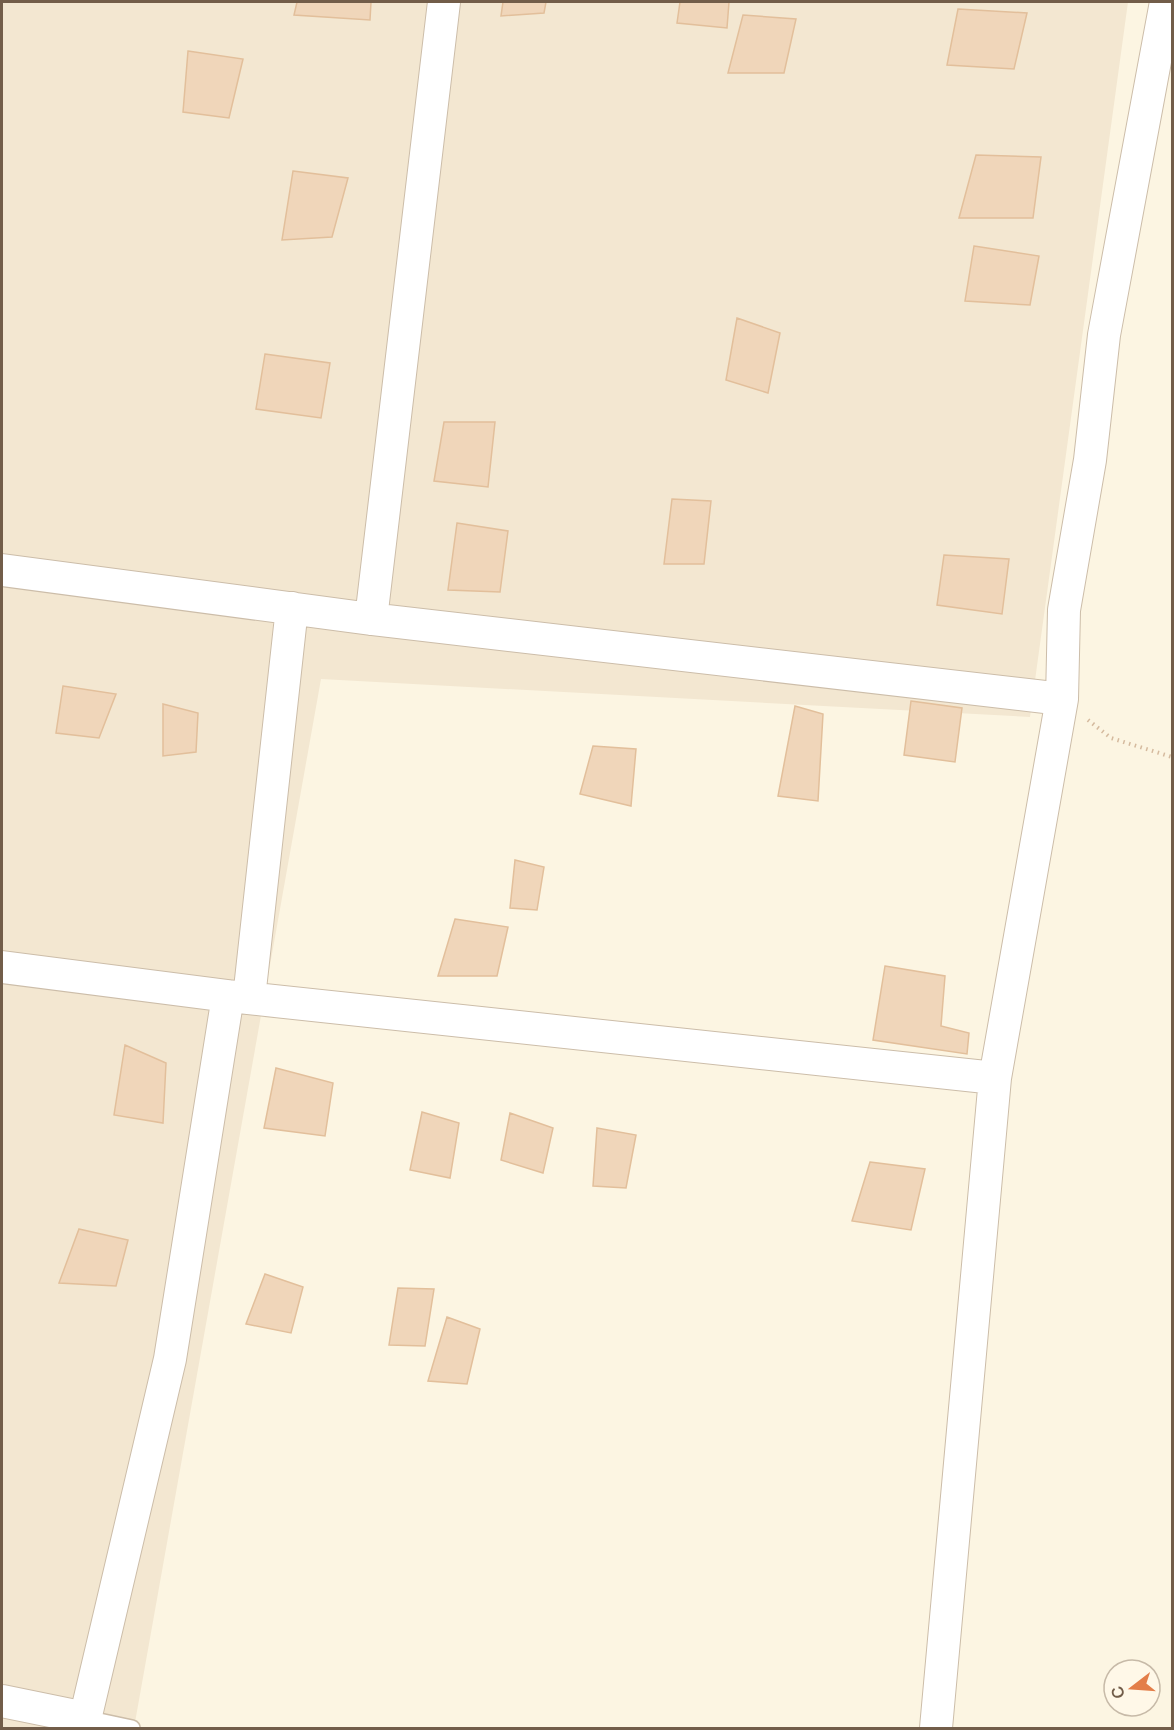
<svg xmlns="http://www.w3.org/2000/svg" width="1174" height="1730" font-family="Manrope,sans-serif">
	<rect width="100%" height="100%" fill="#fcf5e2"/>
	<path fill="#f3e7d1" d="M2 2H1128L1030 717 321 679 134 1728H2Z"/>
	<path fill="#f0d6ba" stroke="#e2bf9b" stroke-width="1.5" d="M297 2H371L370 20 294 15Z
		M503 2H546L544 13 501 16Z
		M680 2H729L727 28 677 23Z
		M958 9 1027 13 1014 69 947 65Z
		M743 15 796 19 784 73H728Z
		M188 51 243 59 229 118 183 112Z
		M976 155 1041 157 1033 218H959Z
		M293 171 348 178 332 237 282 240Z
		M974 246 1039 256 1030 305 965 301Z
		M737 318 780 333 768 393 726 380Z
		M265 354 330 363 321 418 256 409Z
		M444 422H495L488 487 434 481Z
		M672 499 711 501 704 564H664Z
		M457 523 508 531 500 592 448 590Z
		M944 555 1009 559 1002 614 937 605Z
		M63 686 116 694 99 738 56 733Z
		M911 701 962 708 955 762 904 755Z
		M163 704 198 713 196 752 163 756Z
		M795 706 823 714 818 801 778 796Z
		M593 746 636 749 631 806 580 794Z
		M515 860 544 867 537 910 510 908Z
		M455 919 508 927 497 976H438Z
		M885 966 945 976 941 1026 969 1033 967 1054 873 1040Z
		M125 1045 166 1063 163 1123 114 1115Z
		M276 1068 333 1083 325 1136 264 1128Z
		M422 1112 459 1123 450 1178 410 1170Z
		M510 1113 553 1128 543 1173 501 1160Z
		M597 1128 636 1135 626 1188 593 1186Z
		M870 1162 925 1169 911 1230 852 1221Z
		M79 1229 128 1240 116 1286 59 1283Z
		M265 1274 303 1287 291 1333 246 1324Z
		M398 1288 434 1289 425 1346 389 1345Z
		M447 1317 480 1329 467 1384 428 1381Z"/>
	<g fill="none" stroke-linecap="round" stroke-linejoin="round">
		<g stroke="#ccbda9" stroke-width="18">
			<path id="service" d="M85 1718 132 1728"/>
		</g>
		<g stroke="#ccbda9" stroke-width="34">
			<path id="minor" d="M2 570 371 619 1062 699
				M371 619 444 2
				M2 967 228 996 995 1078
				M249 998 292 608
				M2 1701 85 1718
				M83 1728 170 1359 228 996
				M936 1728 995 1078 1062 699 1064 610 1090 460 1104 335 1166 2"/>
		</g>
		<path stroke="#d5ba9e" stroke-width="4" stroke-dasharray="1.5 4.5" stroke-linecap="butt" d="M1088 720 1111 738 1172 757"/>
		<use href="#service" stroke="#fff" stroke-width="15"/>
		<use href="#minor" stroke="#fff" stroke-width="32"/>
	</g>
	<rect width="1174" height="1730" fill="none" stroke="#725d49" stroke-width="6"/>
	<g transform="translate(1132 1688) rotate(253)"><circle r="28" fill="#fff8e8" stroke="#c7baa8" stroke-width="1.5"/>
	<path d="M0-4.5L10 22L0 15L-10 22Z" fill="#e37e49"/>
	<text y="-9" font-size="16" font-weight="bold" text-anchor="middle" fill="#725d49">С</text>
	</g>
</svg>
